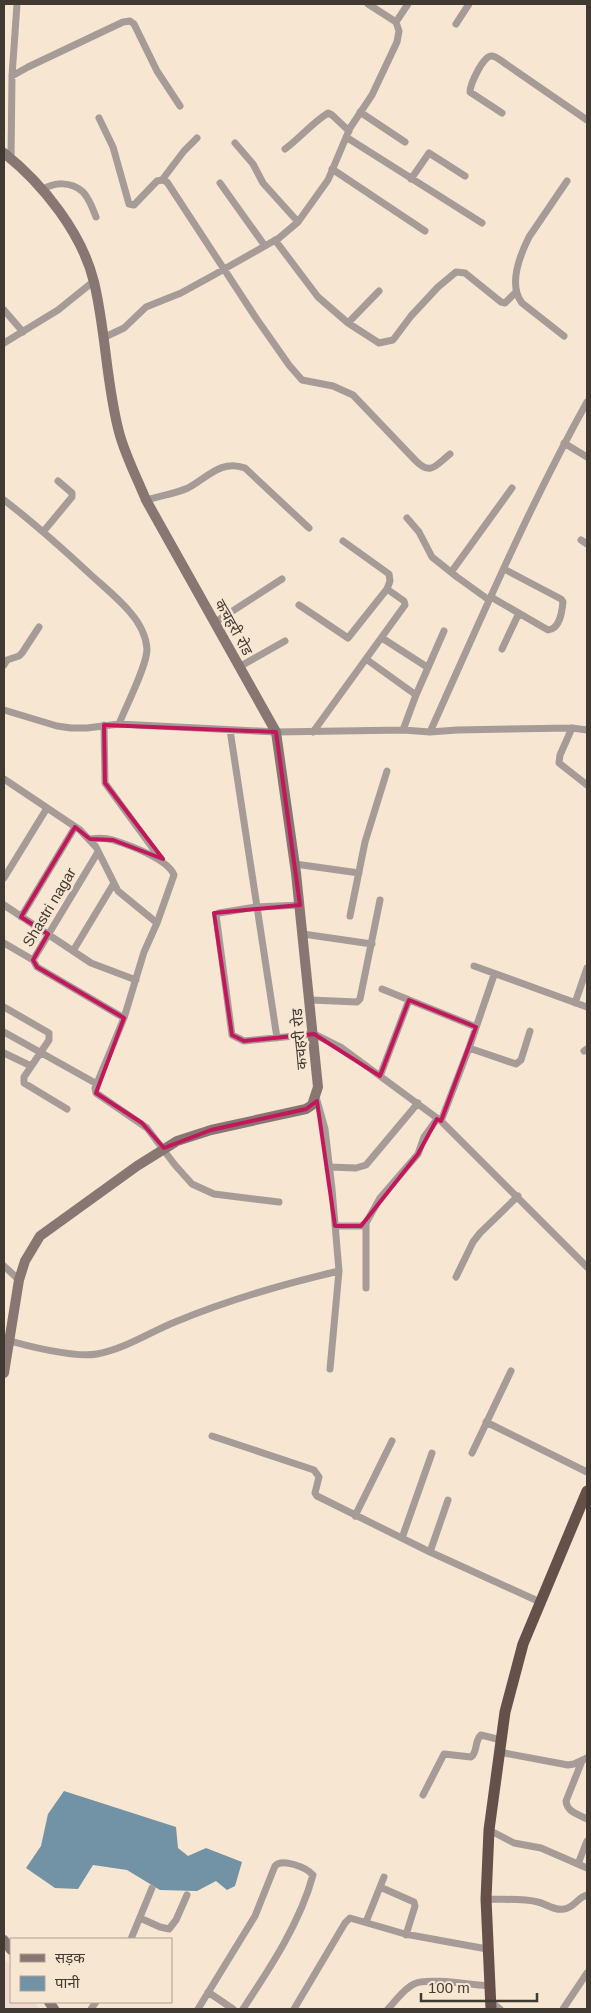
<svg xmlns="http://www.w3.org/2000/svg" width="591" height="2013" font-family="Arial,'Noto Sans Devanagari',sans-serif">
	<rect width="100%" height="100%" fill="#f7e6d1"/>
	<path fill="#f1dacf" d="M4 1958 11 1969V2002H34L40 2009H4Z"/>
	<path fill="#7292a5" d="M64 1791 176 1827 178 1848 188 1856 206 1848 242 1862 235 1886 227 1890 216 1881 197 1891 160 1890 127 1870 93 1865 78 1889 55 1888 26 1868 41 1846 48 1814Z"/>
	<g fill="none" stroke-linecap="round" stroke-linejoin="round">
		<path stroke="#a79b98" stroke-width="7" d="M396 22 408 4
			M456 24 469 4
			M12 76 28 67 123 22 130 21 134 24 157 71 180 106
			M360 112 405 142
			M502 113 470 92C470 85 483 55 492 56 495 56 500 60 503 62L587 120
			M99 118 113 147 129 204 134 205 157 181 162 180 167 182 256 318 289 365 302 380 333 386 353 395 416 461C431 476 436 465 450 454
			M346 137 482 223
			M235 143 253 164 263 183 298 222
			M285 149C300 138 312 123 328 113L332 115 349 131
			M11 159 12 76 17 4
			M332 169 425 231
			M411 179 429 153 465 176
			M162 180 184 151 197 138
			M220 183 265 246
			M42 190C54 182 71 181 83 192 89 198 93 209 96 217
			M275 240 318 297 348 323 379 343 393 340 411 316 438 287 456 272 465 273 501 302 505 303 516 292
			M4 310 23 332
			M348 323 379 291
			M564 336 522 303C508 285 520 255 529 237L567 181
			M103 338 124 328 146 307 181 293 212 276 279 238 298 222 328 180 350 128 372 95 397 42 399 31 396 22 368 4
			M4 343 58 310 94 281
			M564 443 587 457
			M4 500C34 523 63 549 91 575 103 586 118 598 129 611 138 621 146 635 147 649 147 666 126 706 119 724
			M146 500C159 496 175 494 188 488 207 478 221 459 245 468L309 528
			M407 518 419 532 432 557 452 573
			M43 532 72 497V493L58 481
			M581 540 587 544
			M491 597 548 630C560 629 562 612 563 602L561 599 504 569
			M489 600 457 577 452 573V571L512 488
			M299 605 348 638 387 589 390 581 389 574 343 541
			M214 623 282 579
			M382 638 427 667
			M502 649 519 613
			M366 659 416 695
			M4 665 7 660 19 656 22 653 39 627
			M239 667 285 641
			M4 710 57 726 71 728H87L119 724 276 732 403 730 430 732 457 730 572 728 587 730
			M104 725 105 783 162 861
			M572 728 560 755 559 763 587 785
			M230 730 277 1038
			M403 730 416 695 444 631
			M313 732 405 605 404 601 387 589
			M430 732C480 621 528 508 587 402
			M4 779 80 830 96 847 118 891 157 923
			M90 839C98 838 106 838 113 840 129 845 168 859 174 875L157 923 144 952 124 1018 95 1088 96 1093 147 1128 175 1165 192 1184 214 1194 279 1202
			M98 852 33 960 37 967 124 1018
			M295 864 359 873
			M4 878 47 808
			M4 905 91 963 136 980
			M300 905 256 907 219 913 216 915 232 1035 244 1041 314 1034 342 1048 441 1121 587 1267
			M350 916 365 842 387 771
			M21 917 75 827
			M303 934 372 944
			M4 943 33 960
			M73 951 114 883
			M474 966 587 1007
			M382 989 476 1027
			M311 1000 357 1002 360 999 380 900
			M575 1003 587 968
			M4 1007 49 1033V1040L24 1077V1083L67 1109
			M4 1032 97 1084
			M469 1048 516 1064 521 1060 530 1031
			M584 1051 587 1049
			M4 1053 31 1066
			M380 1076 409 1000
			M316 1097 325 1129 332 1189 339 1271 330 1369
			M441 1121 469 1048 494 975
			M329 1167 356 1168 366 1165 418 1103
			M335 1226H361L366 1223 380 1198 418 1154 424 1137 437 1119
			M4 1266 19 1280
			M456 1277 473 1242 480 1233 518 1196
			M366 1288V1223
			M4 1339C26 1346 75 1358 97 1354 125 1349 150 1332 175 1322 228 1300 283 1284 339 1271
			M486 1422 587 1472
			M212 1436 314 1470 319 1477 315 1493 317 1496 430 1552 540 1602
			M472 1453 511 1371
			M355 1516 392 1441
			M402 1538 432 1453
			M430 1552 448 1500
			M499 1752 568 1765 574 1764 587 1758
			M582 1761 566 1801C567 1812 578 1814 587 1819
			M423 1795 444 1754 471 1757C478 1752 474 1741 481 1735L501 1740
			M489 1830 514 1843 541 1848 587 1868
			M578 1864 587 1841
			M380 1887 414 1902 415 1906 406 1935
			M486 1899C502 1900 522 1898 538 1902 547 1904 554 1911 564 1909 574 1908 578 1897 587 1895
			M140 1918 160 1927 169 1929 176 1920 187 1895
			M366 1922 384 1877
			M131 1939 152 1888
			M208 1992 233 2009
			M491 2002 500 2009
			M91 2009 96 2002
			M198 2009 255 1916 275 1866C282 1858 306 1867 313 1875 300 1923 270 1968 243 2009
			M294 2009 345 1923 350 1918 405 1934 487 1949
			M388 2009C396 2001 403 1989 414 1984 427 1977 473 1985 489 1986
			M563 2009 587 1973"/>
		<path stroke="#877671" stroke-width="10" d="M4 153C43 184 82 233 94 282 106 332 106 383 119 432 125 455 137 478 146 500L276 732 296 873 318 1087 312 1105 306 1109 211 1130 177 1141 137 1166 40 1236 25 1261 19 1280 4 1373
			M4 1940 11 1950
			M49 2002 54 2009"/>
		<path stroke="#66504a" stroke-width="11" d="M491 2009 486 1899 489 1830 505 1712 523 1644 587 1491"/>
	</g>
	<path fill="none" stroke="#c2185b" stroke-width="4" stroke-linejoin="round" d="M104 725 276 732 300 905 214 913 232 1035 244 1041 314 1034 380 1076 409 1000 476 1027 441 1121 437 1119 418 1154 361 1226H335L317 1101 306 1109 211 1130 164 1148 142 1123 96 1093 124 1018 37 967 33 960 48 934 21 917 75 827 90 839 113 840 163 859 105 783Z"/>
	<g text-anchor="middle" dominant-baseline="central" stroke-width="5" stroke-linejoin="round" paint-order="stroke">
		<g font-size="15" fill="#413a32" stroke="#f7e6d1">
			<text transform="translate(234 627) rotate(61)">कचहरी रोड</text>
			<text transform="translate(49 907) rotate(-59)">Shastri nagar</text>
			<text transform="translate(299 1039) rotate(-95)">कचहरी रोड</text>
		</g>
	</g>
	<rect width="591" height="2013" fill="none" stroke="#413a32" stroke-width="10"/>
	<rect x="10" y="1938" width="162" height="65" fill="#f7e6d1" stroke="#aea191"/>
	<rect x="20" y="1954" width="25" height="8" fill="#877671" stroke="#aea191"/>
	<text x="55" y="1963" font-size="15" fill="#413a32">सड़क</text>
	<rect x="20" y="1976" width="25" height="15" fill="#7292a5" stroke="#aea191"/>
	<text x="55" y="1988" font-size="15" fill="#413a32">पानी</text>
	<path d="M421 1993v8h116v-8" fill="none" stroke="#413a32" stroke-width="2.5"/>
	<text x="428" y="1993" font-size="15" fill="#413a32" stroke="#f7e6d1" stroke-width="4" paint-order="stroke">100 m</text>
</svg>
